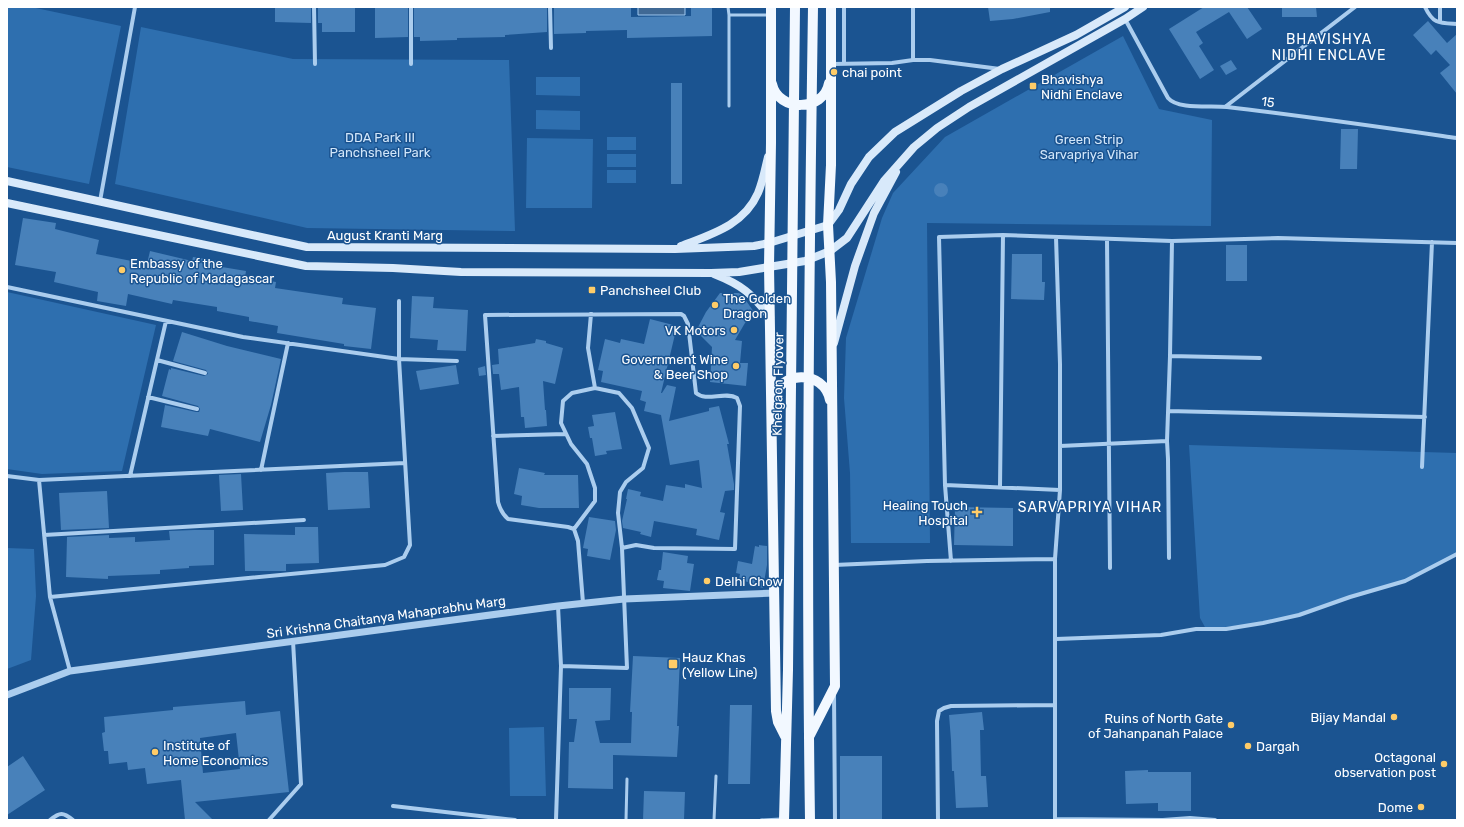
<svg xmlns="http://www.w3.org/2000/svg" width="1464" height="827" font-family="Rubik,sans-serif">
	<rect width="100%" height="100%" fill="#1b5491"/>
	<path fill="#2e6faf" d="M7 7H31L121 26 89 184 7 167Z
		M141 27 293 59 509 60 515 231 307 228 115 184Z
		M1123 36 1159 109 1212 120 1211 226 927 223 930 543H851L850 473 844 398 846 338 882 218 893 193 945 137Z
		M536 77H580V96L536 95Z
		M536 110 580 111V130L536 129Z
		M607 137H636V150H607Z
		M527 138 593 139 592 208H526Z
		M607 154H636V167H607Z
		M607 170H636V183H607Z
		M7 292 156 325 122 471 42 474 7 469Z
		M1189 445 1457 453V554L1405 581 1299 615 1263 623 1206 629 1200 618Z
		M7 548 34 549 36 596 31 660 7 669Z
		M544 727 546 796H510L509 728Z"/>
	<path fill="#406995" stroke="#9ec8f0" d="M638 7H685V15H638Z"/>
	<path fill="#4881ba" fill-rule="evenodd" d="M275 7H311V23L275 22Z
		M318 7H355V32H322V23H318Z
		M375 7H408V37L375 38Z
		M414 7H547V32L505 35V37L457 38V40L420 41V37H414Z
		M554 7H631V17L691 16V7H712V36L627 38V30L586 31V33L554 34Z
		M988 7H1050V12L1013 19 990 21Z
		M1204 7H1247L1262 29 1247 39 1229 12 1196 32 1203 43 1199 46 1214 70 1200 79 1169 29Z
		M1282 7H1316L1317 17H1282Z
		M1428 21 1447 43 1457 34V94L1440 73 1450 65 1436 50 1431 55 1413 35Z
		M1231 60 1237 69 1226 75 1220 66Z
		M671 83H682V184H671Z
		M1341 129H1358L1357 169H1340Z
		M934 190a7 7 0 1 1 14 0a7 7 0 1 1-14 0Z
		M23 218 56 223 55 229 99 240 96 254 147 264 150 251 192 261 193 257 217 261 216 266 246 271 245 277 276 282 275 288 343 298 342 304 376 308 371 349 344 346V344L277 333 278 326 249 321V317L217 311V307L173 300 172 304 128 294 126 306 97 301 98 292 54 282 56 272 15 265Z
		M1226 245H1247V281H1226Z
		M1012 254H1042V282H1045L1044 300 1011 299Z
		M720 293H739L742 295 754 312 745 323 735 340 742 341 740 363H748L746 386 710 382 712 347 696 331 706 312Z
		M412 296 434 297 433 308 468 310 466 351 437 350 438 340 410 338Z
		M650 319 677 326 661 393H662L667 385 676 387 669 421 709 411V408L719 406 729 444H727L734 484V490L725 491 720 512 725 513 719 540 696 535 697 529 654 521 651 537 640 534 641 532 623 528 622 521 627 499H626L628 489 641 492 640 496 663 501 666 485 685 488V484L702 488 699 460 670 465 661 415 644 411 646 402 640 400 642 391 601 382 603 371 598 370 605 339 620 343 621 339 644 344Z
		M182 332 227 346 281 359 271 405 260 442 210 429 208 436 161 427 165 405 196 412H199L200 409 198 406 162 396 169 369 171 370V368L204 376 208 374 206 370 173 361Z
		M536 339 546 341V343L563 348 555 384 543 381 545 410H546L547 426 525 428 524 417H521L519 387 501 390 499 374H493L492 365 499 364 498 349 535 343Z
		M456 365 459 384 420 390 416 371Z
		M485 366 486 375 479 376 478 368Z
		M615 412 622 449 606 451 607 454 595 456 592 438H590L588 427 594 426 592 415Z
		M519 468 545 473 544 475H578L579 508H539L521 505 522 496 514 494Z
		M344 472H368L370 508 328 510 326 473Z
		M241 474 243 510 221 511 219 475Z
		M107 491 109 528 61 530 59 493Z
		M955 507 1013 508V546L954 545Z
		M589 517 615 521 616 530 610 560 587 556 588 549 583 548Z
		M295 527H318L319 563 286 564V571H245L244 534 295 535Z
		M194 530H214V565L189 566V568L160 570V574L108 576V579L66 577 67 537 109 535V538L135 537V542L170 540 169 531Z
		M759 545 767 546V565L763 588 752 585 753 583 739 580 740 574 736 573 738 561 752 564 755 546 759 547Z
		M663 552 688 556 687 563 694 564 690 591 663 588 664 581 657 580 659 570H661Z
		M633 656 680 658 677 726H679L677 757 613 755V789L568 788 569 742H574L577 719H569V688H611L610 720 595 721 600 743H631L632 712H630Z
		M245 701 246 715 280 711 289 792 195 802 213 820H185L181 780 147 784 145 768 128 770 127 762 109 764 108 751H104L102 733 105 732 104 717 173 710V707ZM236 733 240 769 203 773 200 738Z
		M730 705H752L750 784H728Z
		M982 712 984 730H980L981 776H986L988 807 956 808 954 771H952L951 740 949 715Z
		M23 756 45 790 7 815V767Z
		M840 756H882V820H840Z
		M1148 770V772H1191V811H1158V803L1126 804 1125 771Z
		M644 791 685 792 684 820H643Z"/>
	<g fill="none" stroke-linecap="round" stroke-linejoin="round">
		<path stroke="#abcdee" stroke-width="3" d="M728 7 729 15H769
			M729 15V106
			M626 820 627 779
			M714 820 716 776
			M761 820 781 819"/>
		<path stroke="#abcdee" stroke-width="4" d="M314 7 315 64
			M411 7V64
			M550 7 551 48
			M844 7V64
			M1425 7C1433 24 1439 23 1457 24
			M1125 19 1168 98C1178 110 1212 105 1227 107 1304 116 1380 127 1457 138
			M1440 22V7
			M913 60V7
			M832 64 892 63 913 60H930L1000 69
			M1225 107 1355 7
			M100 201 135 7
			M1107 239 1110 568
			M7 287 243 337 399 359 457 361
			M591 314 588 348 595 388
			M1170 356 1260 358
			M157 360 205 373
			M148 397 197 409
			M1168 411 1425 417
			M493 436 566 434
			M1060 446 1167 441
			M1422 467 1432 242
			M261 470 288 343
			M7 476 39 480 405 463
			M130 476 166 321
			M39 480 50 597 70 671
			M945 485 1060 490
			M1000 487 1003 235
			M44 535 304 520
			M1169 558 1168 459 1167 441 1170 356 1172 241
			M951 561 945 485 939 237 1003 235 1172 241 1278 238 1457 243
			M834 565 927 561 1055 559
			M50 597 385 565 404 557 410 545 399 359V301
			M583 603 578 541 574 529 568 527 508 519C502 514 500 509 498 502L485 315 681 314 684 316 688 324 696 393C706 402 725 391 737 398L740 406 735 549 654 548 636 545 622 548
			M1056 639 1161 635 1196 629H1226L1263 623 1299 615 1350 597 1405 581 1457 554
			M561 666 627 668 622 548 618 513 620 492 626 482 643 468 649 448 632 408 619 393 595 388 572 393 563 401 561 423 571 444 587 464 595 488V501L574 529
			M834 694 835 820
			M393 806 515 820
			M1055 819 1163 820 1190 818 1215 820
			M50 820C60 812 63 812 73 820
			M269 820 301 784 293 641
			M556 820 561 666 558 606
			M938 820 937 721 939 711 944 708 951 706 1055 705
			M1055 820V559L1060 490V364L1056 237"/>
		<path stroke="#abcdee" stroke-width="7" d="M7 695 70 671 558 606 624 599 774 593"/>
		<path stroke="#d8e9fa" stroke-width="8" d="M7 181 307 247 675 249 754 246 769 243 828 225 839 210 851 184 869 157 895 132 961 91 1002 69 1076 35 1125 7
			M7 203 306 266 393 268 461 272 711 273 739 272 805 261 830 251 847 238 884 181 914 147 937 128 969 107 1125 19 1143 7
			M681 246C712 234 744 225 758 193 763 181 765 169 768 157
			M714 274C742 285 751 293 770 317
			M834 343 855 266 874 213 896 172"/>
		<path stroke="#f2f8ff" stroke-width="10" d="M771 7V143L769 266 776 711 778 722 785 736
			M772 84C778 112 824 112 829 83
			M772 401C778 370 824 369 830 400
			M810 735 835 686 831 282 828 225 831 165V7
			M784 820 788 670 795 7
			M810 820C806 549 809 278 813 7"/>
	</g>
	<g fill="#ffcc68" stroke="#1b5491" stroke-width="1.5">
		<circle cx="834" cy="72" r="4"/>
		<rect x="1029" y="82" width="8" height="8" rx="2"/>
		<circle cx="122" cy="270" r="4"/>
		<rect x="588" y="286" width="8" height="8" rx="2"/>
		<circle cx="715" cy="305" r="4"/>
		<circle cx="734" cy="330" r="4"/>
		<circle cx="736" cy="366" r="4"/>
		<path d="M975 506h4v4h4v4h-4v4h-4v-4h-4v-4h4z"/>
		<circle cx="707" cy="581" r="4"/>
		<rect x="668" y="659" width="10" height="10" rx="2"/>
		<circle cx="1394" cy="717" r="4"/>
		<circle cx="1231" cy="725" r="4"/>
		<circle cx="1248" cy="746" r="4"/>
		<circle cx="155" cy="752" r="4"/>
		<circle cx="1444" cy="764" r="4"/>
		<circle cx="1421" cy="807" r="4"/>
	</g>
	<g text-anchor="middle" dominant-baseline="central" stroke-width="3" stroke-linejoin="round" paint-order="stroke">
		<g font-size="13" fill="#fff" stroke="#1b5491" text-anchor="start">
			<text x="842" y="72">chai point</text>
			<text x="1041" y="79">Bhavishya<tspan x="1041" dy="15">Nidhi Enclave</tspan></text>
			<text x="130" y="263">Embassy of the<tspan x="130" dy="15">Republic of Madagascar</tspan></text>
			<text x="600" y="290">Panchsheel Club</text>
			<text x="723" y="298">The Golden<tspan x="723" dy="15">Dragon</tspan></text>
			<text x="726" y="330" text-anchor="end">VK Motors</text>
			<text x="728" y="359" text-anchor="end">Government Wine<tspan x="728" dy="15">&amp; Beer Shop</tspan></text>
			<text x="968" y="505" text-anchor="end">Healing Touch<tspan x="968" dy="15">Hospital</tspan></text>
			<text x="715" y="581">Delhi Chow</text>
			<text x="682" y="657">Hauz Khas<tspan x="682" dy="15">(Yellow Line)</tspan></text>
			<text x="1386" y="717" text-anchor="end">Bijay Mandal</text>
			<text x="1223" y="718" text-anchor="end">Ruins of North Gate<tspan x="1223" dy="15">of Jahanpanah Palace</tspan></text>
			<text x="163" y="745">Institute of<tspan x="163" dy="15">Home Economics</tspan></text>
			<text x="1256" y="746">Dargah</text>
			<text x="1436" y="757" text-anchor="end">Octagonal<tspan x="1436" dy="15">observation post</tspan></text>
			<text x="1413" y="807" text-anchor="end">Dome</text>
		</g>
		<g font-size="13" fill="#fff" stroke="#1b5491">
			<text transform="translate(1268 102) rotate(8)">15</text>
			<text x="385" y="235">August Kranti Marg</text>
			<text transform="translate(778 384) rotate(-89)">Khelgaon Flyover</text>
			<text transform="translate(386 617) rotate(-8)">Sri Krishna Chaitanya Mahaprabhu Marg</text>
		</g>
		<g font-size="13" fill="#d1e6fa" stroke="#1b5491">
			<text x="380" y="137">DDA Park III<tspan x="380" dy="15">Panchsheel Park</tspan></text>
			<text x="1089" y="139">Green Strip<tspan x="1089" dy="15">Sarvapriya Vihar</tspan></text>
		</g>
		<g font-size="14" letter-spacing="1" fill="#fff" stroke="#1b5491">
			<text x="1329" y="39">BHAVISHYA<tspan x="1329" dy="16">NIDHI ENCLAVE</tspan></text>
			<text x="1090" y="507">SARVAPRIYA VIHAR</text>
		</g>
	</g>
	<rect width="1464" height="827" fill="none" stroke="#ffffff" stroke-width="16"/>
</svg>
